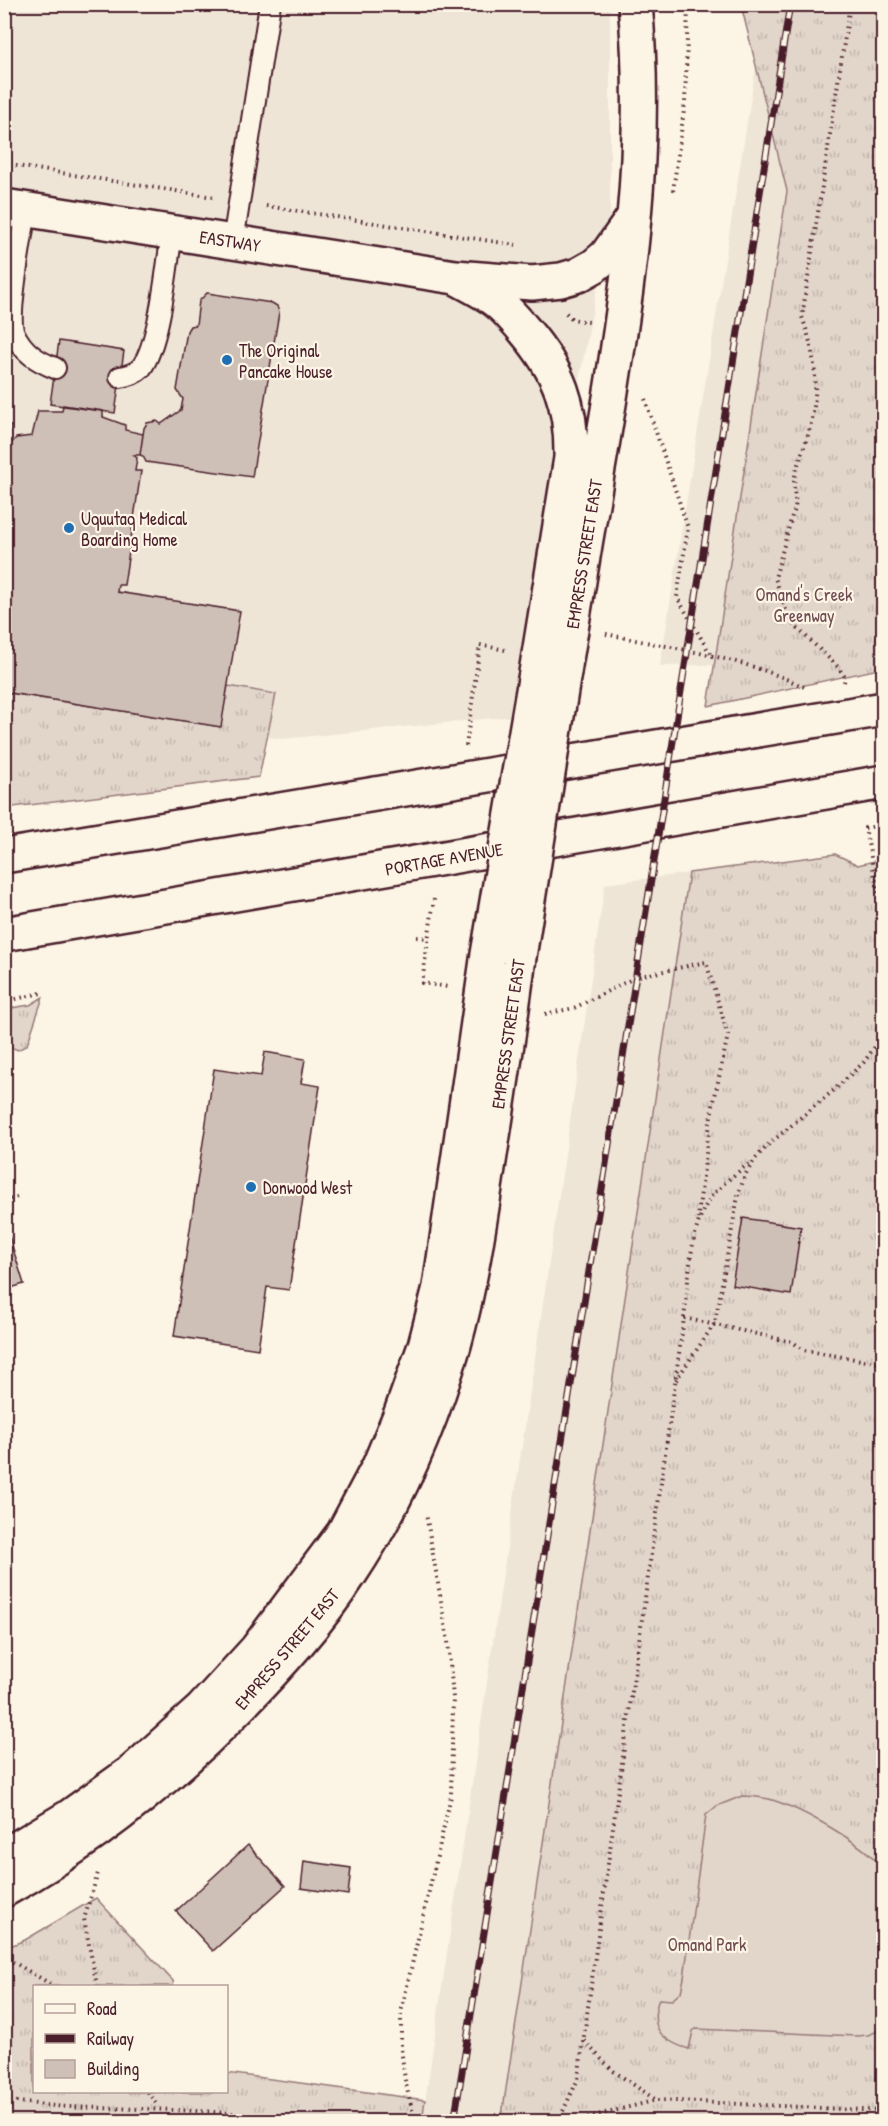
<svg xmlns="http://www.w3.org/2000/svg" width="888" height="2126" font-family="'Patrick Hand',sans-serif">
	<defs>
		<pattern id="grass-tufts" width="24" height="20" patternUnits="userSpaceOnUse" patternTransform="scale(1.5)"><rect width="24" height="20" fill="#e2d5ca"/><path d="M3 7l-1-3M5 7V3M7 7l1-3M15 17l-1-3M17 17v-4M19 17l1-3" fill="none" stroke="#c3b6ae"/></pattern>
	</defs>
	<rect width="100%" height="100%" fill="#fcf5e5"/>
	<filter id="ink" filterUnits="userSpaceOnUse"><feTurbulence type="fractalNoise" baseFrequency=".0167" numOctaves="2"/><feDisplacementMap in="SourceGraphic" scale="12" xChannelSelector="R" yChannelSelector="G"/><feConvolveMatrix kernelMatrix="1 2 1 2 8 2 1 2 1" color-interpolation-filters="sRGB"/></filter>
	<g filter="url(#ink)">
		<path fill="#eee5d7" d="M4 5H610V220L515 716 282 739 5 697Z
			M741 5H870L761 664 660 666 756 66Z
			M689 873 501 2121 422 2122 605 884Z"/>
		<path fill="url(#grass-tufts)" stroke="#967a7a" stroke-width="1.5" d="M741 5H883L884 668 708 706 787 191Z
			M228 686 276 694 259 777 5 808 4 692 220 727Z
			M835 854 858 865 883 859V2121L501 2122 689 873Z
			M43 997 27 1045 18 1050 5 1045V1009L30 1005Z
			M96 1898 174 1982 173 1986H34V2092H226L227 2073 425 2100 422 2121H5V1948L25 1940Z"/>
		<path fill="#e2d5ca" stroke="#967a7a" stroke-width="1.5" d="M742 1796C751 1796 760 1797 769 1799 801 1808 863 1843 883 1868V2029L868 2035 857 2036 696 2029 693 2031 689 2049C662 2041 648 2028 659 1999L672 2000 681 1992 684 1978 706 1815 717 1806Z"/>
		<path fill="#cfc0b7" stroke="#4a1f2b" stroke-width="1.5" d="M207 293 272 303 277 306 279 312 252 477 146 462 143 456 140 455 144 428 147 423 157 421 161 424 181 410 183 399 177 390 187 331 190 326 196 325 199 301Z
			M59 341 124 351 115 413 50 404Z
			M63 405 103 411V417L125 425V430L143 434 140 455H134L137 458 135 471H141L124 585H118L117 592 240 611 221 727 4 692V425L11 426 8 447 16 438 32 436 38 411H62Z
			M265 1052 305 1059 301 1083 320 1086 289 1290 267 1287 258 1349 174 1336 214 1069 261 1076Z
			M743 1218 801 1227 791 1295 732 1285Z
			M4 1220 24 1284 4 1290Z
			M248 1845 285 1886 213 1951 176 1911Z
			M304 1861 351 1868 348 1895 301 1888Z"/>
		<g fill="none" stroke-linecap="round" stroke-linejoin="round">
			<g stroke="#4a1f2b" stroke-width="24">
				<path id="lane" d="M26 209C23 233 6 316 14 333 23 352 37 361 55 368
					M233 242 270 4
					M120 377C128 376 135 374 141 368 160 344 167 264 172 232"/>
			</g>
			<g stroke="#4a1f2b" stroke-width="38">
				<path id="secondary" d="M4 206 455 277 532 283 561 280 578 275 594 266 606 256 633 218
					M459 279C470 285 482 291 492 298 504 306 515 319 525 331 559 371 572 405 571 458L535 679
					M564 672C577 593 590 513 604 434 628 292 649 149 635 4
					M4 1856 69 1817 132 1772 202 1709 256 1650 344 1532 379 1466 401 1413 425 1346 440 1287 487 960
					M4 1890C92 1842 169 1779 238 1708 279 1666 318 1623 350 1574 396 1505 431 1424 454 1345 470 1287 479 1228 488 1168 499 1098 510 1028 519 957"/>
			</g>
			<g stroke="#4a1f2b" stroke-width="38">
				<path id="highway" d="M4 856 884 709
					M4 934 884 782"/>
			</g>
			<path stroke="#4a1f2b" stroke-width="4" stroke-dasharray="1.5 4.5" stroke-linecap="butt" d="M4 164 214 197
				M673 191 685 103 688 4
				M266 206 516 245
				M566 313 572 319 589 322
				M645 399 688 528 677 597 712 657
				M606 634C671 648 743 657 804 687
				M844 682 845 677 838 667 790 621 775 578 792 516C799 504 793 496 794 484 795 466 805 448 809 431 820 392 816 354 802 317L850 4
				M466 746 480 645 505 650
				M884 825 865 828 884 921
				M434 899 422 983 448 987
				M417 937 428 938
				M4 1002 41 993
				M545 1014 574 1008 636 977 706 962 728 1035 711 1115 697 1223
				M4 1201 21 1196
				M684 1318C689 1283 689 1227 710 1199 721 1184 737 1173 751 1162
				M676 1380 715 1323 738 1196 745 1175 755 1159 769 1144 833 1091 864 1062 884 1034
				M4 1946 13 1962 54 1986
				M97 1986 84 1919 98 1873
				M584 2041 612 2070 656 2100
				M148 2092 158 2107
				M4 2101C26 2102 47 2106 69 2107 145 2110 222 2108 298 2122
				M415 2122 405 2080 401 2048V2012L451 1796 453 1698 448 1641 426 1514
				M558 2122 578 2079 684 1318 793 1342 803 1350 884 1364
				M570 2122 657 2100 884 2111"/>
			<use href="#lane" stroke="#fcf5e5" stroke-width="20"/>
			<use href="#secondary" stroke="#fcf5e5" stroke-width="33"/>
			<use href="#highway" stroke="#fcf5e5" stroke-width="33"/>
			<g stroke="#4a1f2b" stroke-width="7">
				<path id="rail" d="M454 2122 790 4"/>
			</g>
			<use href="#rail" stroke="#fcf5e5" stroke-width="4.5" stroke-dasharray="14" stroke-linecap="butt"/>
			<g stroke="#4a1f2b" stroke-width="38" stroke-linecap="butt">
				<path id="secondary-bridge" d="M519 957 564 672
					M487 960 535 679"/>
			</g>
			<use href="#secondary-bridge" stroke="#fcf5e5" stroke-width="33"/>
		</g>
	</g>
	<g fill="#1f6fb2" stroke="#fcf5e5" stroke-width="2">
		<circle cx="227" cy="360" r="6"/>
		<circle cx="69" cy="528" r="6"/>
		<circle cx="251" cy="1187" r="6"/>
	</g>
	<g text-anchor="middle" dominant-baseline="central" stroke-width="4.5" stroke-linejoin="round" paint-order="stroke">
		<g font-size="18" fill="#4a1f2b" stroke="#fcf5e5">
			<text transform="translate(230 241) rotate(9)">EASTWAY</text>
			<text transform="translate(584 554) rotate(-81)">EMPRESS STREET EAST</text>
			<text transform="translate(444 859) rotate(-10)">PORTAGE AVENUE</text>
			<text transform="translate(508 1034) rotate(-82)">EMPRESS STREET EAST</text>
			<text transform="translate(287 1649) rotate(-50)">EMPRESS STREET EAST</text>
		</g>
		<g font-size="18" fill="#4a1f2b" stroke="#fcf5e5" text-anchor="start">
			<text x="239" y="350">The Original<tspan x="239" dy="21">Pancake House</tspan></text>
			<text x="81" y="518">Uquutaq Medical<tspan x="81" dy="21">Boarding Home</tspan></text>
			<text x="263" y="1187">Donwood West</text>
		</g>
		<g font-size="18" fill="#704c53" stroke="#fcf5e5">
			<text x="804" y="594">Omand's Creek<tspan x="804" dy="21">Greenway</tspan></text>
			<text x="707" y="1944">Omand Park</text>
		</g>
	</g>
	<rect width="888" height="2126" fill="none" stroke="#fcf5e5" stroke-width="24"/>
	<rect x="12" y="12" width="864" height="2102" fill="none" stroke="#4a1f2b" stroke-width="2" filter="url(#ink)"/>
	<rect x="33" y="1985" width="195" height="108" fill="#fcf5e5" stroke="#b59f9b" stroke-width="1.5"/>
	<rect x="45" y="2004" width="30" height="9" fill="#fcf5e5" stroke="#b59f9b" stroke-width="1.5"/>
	<text x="87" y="2015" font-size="18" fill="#4a1f2b">Road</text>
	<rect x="45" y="2034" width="30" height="9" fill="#4a1f2b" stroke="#b59f9b" stroke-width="1.5"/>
	<text x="87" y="2045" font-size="18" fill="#4a1f2b">Railway</text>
	<rect x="45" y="2060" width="30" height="18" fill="#cfc0b7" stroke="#b59f9b" stroke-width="1.5"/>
	<text x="87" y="2075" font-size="18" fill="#4a1f2b">Building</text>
</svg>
